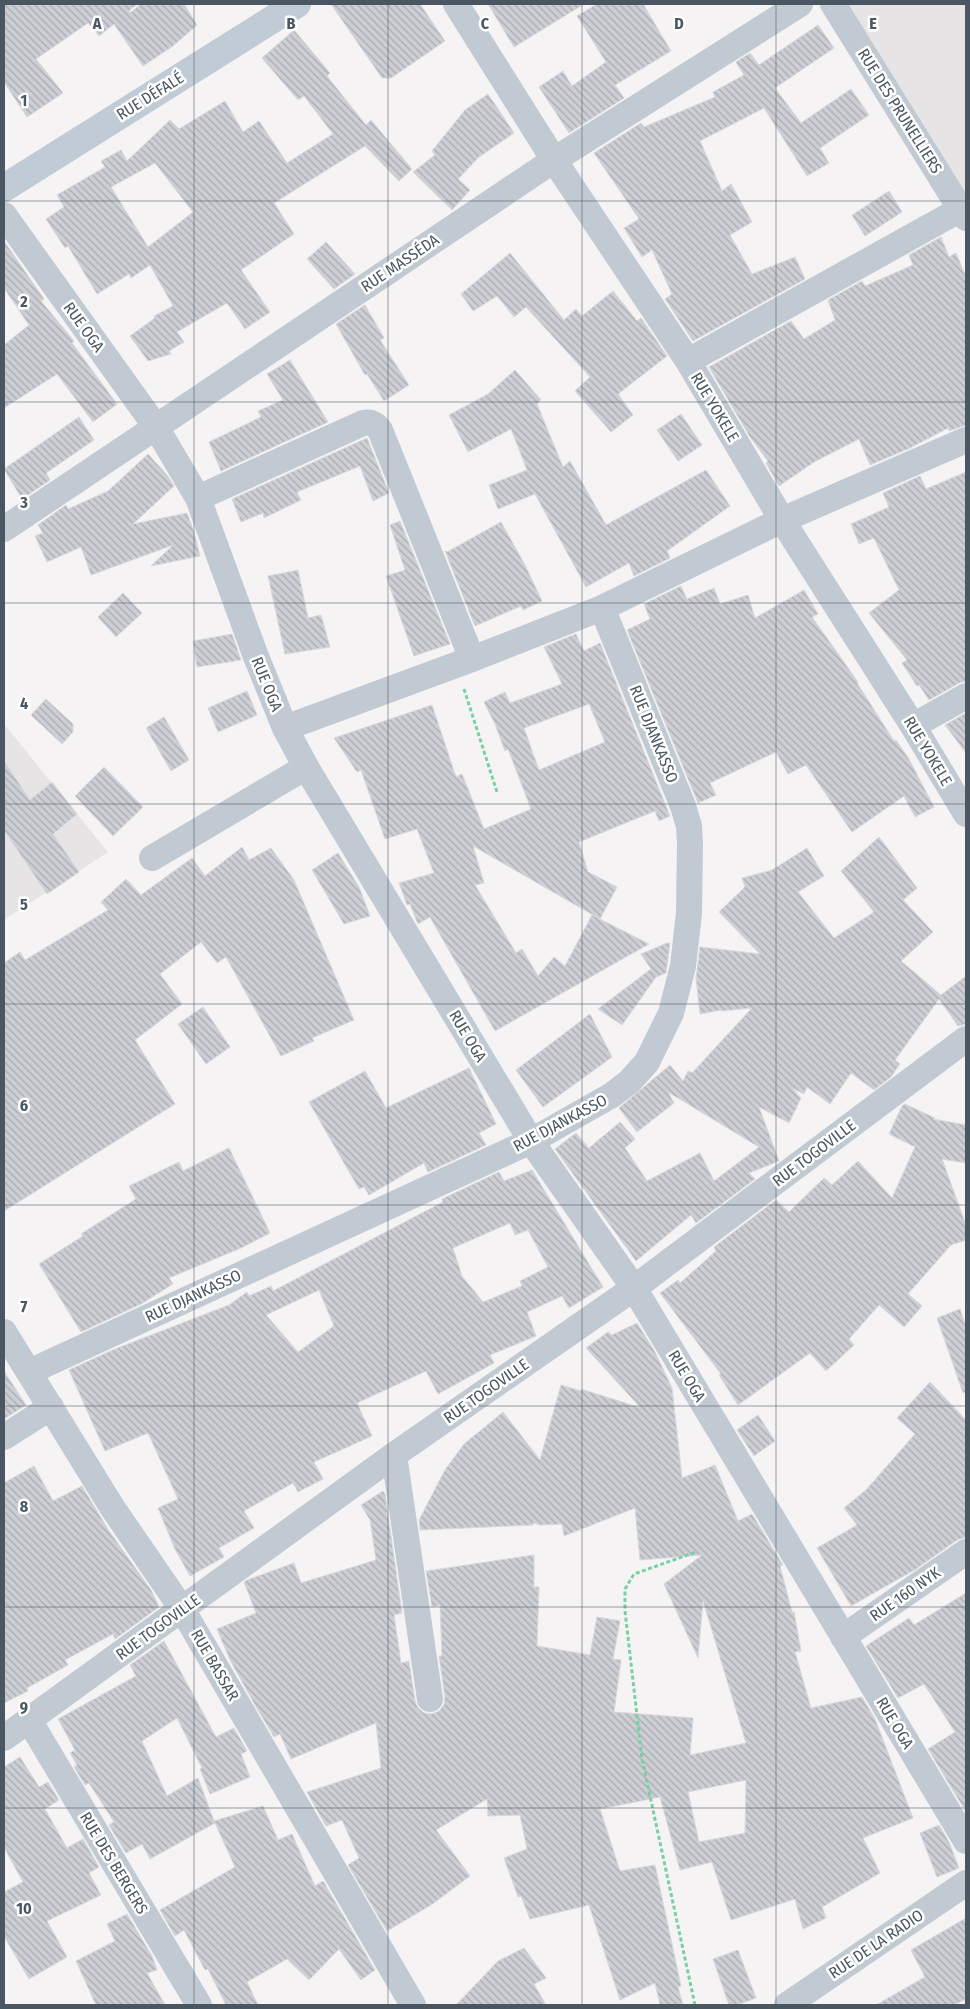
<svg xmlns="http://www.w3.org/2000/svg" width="970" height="2009" font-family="'Fira Sans Condensed',sans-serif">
	<defs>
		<pattern id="building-back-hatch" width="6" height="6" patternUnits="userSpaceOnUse" patternTransform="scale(1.25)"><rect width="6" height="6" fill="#cdcfd5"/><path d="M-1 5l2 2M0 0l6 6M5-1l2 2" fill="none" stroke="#a8abb0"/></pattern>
	</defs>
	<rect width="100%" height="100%" fill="#f5f3f3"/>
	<path fill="#e6e4e5" d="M848 4H966V200Z
		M4 724 108 852 4 920Z"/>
	<path fill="url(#building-back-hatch)" stroke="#d7d9de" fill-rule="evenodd" d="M4 4H137L129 11 130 13 141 4H184L197 25 173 46 143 66 114 24 99 36 88 23 36 59 63 93 27 117 4 82Z
		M331 4H420L445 41 391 78H382Z
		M488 4H584L514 47Z
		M597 4H643L671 51 615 85 624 98 569 133 539 87 563 71 572 86 606 62 577 16Z
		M818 25 834 48 775 88 801 123 851 89 869 115 820 148 829 163 807 176 764 108 700 141 722 191 731 184 752 222 730 235 752 274 795 257 805 279 693 341 665 299 672 294 652 250 642 257 624 228 639 219 594 153 641 123 644 127 715 97 713 92 744 75 736 62 750 53 759 65Z
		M294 30 330 73 327 76 366 125 371 120 412 169 399 181 365 146 274 203 294 234 241 270 270 312 245 329 227 303 177 332 184 342 169 351 171 354 148 361 130 336 155 318 154 316 173 306 150 265 131 278 129 274 97 294 68 246 65 248 46 219 64 207 57 195 105 167 101 161 121 150 127 161 170 120 179 129 225 101 243 132 259 121 287 163 333 134 304 96 298 100 262 58ZM155 163 193 212 148 247 111 187Z
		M488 94 514 133 479 157 458 179 470 190 452 210 413 172 435 155 432 151 465 110Z
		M889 191 902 212 865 236 852 215Z
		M941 237 949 257 956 253 966 277V425L949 431 948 428 910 448 870 465 859 439 814 462 779 486 766 463 768 461 750 437 709 367 791 321 804 339 835 320 828 300 862 281 865 286 913 265 909 255Z
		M4 241 44 299 41 301 74 341 72 343 117 404 93 422 57 374 4 408V345L29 325 4 288Z
		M326 242 355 274 334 289 307 259Z
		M510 253 564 320 576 309 582 316 613 291 637 321 641 318 667 356 618 394 633 415 611 432 575 391 590 377 526 307 514 317 497 296 473 311 461 294Z
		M365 305 384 338 380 340 409 385 384 401 367 374 365 375 336 324Z
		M290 360 328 422 221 471 209 442 261 417 258 411 283 400 267 374Z
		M515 370 541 400 537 404 563 467 570 461 606 525 706 470 730 506 667 551 670 558 634 576 629 563 586 587 535 494 498 509 489 485 527 470 511 429 468 452 449 415 488 394Z
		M681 414 702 445 678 461 657 430Z
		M79 417 94 440 46 473 50 480 22 499 4 469Z
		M367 438 389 493 373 501 360 466 297 492 301 500 264 518 263 513 241 522 232 499Z
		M148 454 167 475 174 486 133 524 187 513 194 532 200 556 151 566 173 545 91 575 81 547 47 562 35 536 43 533 38 525 66 505 68 509 108 491Z
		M966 472V681L959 683 929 700 919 685 917 686 902 663 907 660 869 613 899 590 874 538 859 544 851 524 889 507 883 493 920 476 926 489Z
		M400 521 450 644 414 656 386 576 405 570 390 525Z
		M501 522 525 565 542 601 523 610 521 606 475 626 445 551 447 552Z
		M298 570 308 618 321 615 330 647 285 654 268 576Z
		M681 586 687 599 714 588 720 604 748 595 755 618 804 590 818 614 812 617 858 682 857 683 894 741 896 740 909 759 934 807 915 817 904 796 852 832 806 765 788 774 776 752 710 783 716 795 698 803 627 630 650 619 644 604Z
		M123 593 142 613 116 637 98 617Z
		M232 634 241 660 197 667 193 641Z
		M576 634 584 651 600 643 670 816 659 821 655 811 579 842 588 872 617 887 600 919 473 846 484 883 475 885 516 953 522 949 538 976 554 957 565 966 592 915 649 944 495 1031 430 917 418 924 410 904 407 905 399 883 434 873 417 829 385 839 361 770 357 772 334 738 432 705 456 777 462 774 484 829 531 809 508 749 505 751 495 724 484 702 505 692 510 703 562 684 544 647ZM589 704 605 742 539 770 524 728Z
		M247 691 257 715 218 732 208 708Z
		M46 699 73 724V732L62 744 31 715Z
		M966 713V753L945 725Z
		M164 717 189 760 171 771 146 728Z
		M4 761 30 800 52 782 77 814 53 834 79 872 47 894 4 830Z
		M104 767 143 807 113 836 75 796Z
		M879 837 917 888 903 900 933 932 901 961 941 995 966 976V1024L958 1026 939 999 895 1060 900 1064 891 1077 874 1090 851 1073 830 1104 807 1087 804 1094 792 1088 801 1098 789 1123 759 1107 779 1161 749 1173 755 1179 696 1223 691 1215 636 1261 555 1149 576 1133 589 1148 620 1122 635 1139 625 1148 647 1181 700 1153 714 1181 759 1147 668 1092 674 1103 637 1132 619 1108 670 1065 683 1081 688 1071 692 1073 752 1008 722 1011 721 1010 700 1014 696 978 700 947 760 954 719 912 745 887 742 878 772 870 807 848 824 876 798 892 834 938 874 912 841 871Z
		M242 847 249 860 271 848 294 880 354 1020 312 1038 314 1041 281 1056 226 957 217 963 201 942 160 974 182 1004 135 1040 175 1104 4 1211V963L20 952 25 960 108 910 101 902 126 879 141 895 192 858 205 876Z
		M338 853 359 887 370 916 344 924 312 870Z
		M667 943H670L666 973 656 977 622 1025 598 1009 651 969 641 954Z
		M203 1007 230 1047 206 1064 178 1024Z
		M590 1014 612 1057 543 1107 516 1070Z
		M469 1068 496 1124 479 1133 486 1145 428 1172 424 1163 369 1195 364 1187 359 1189 309 1102 365 1071 386 1108Z
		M905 1104 935 1118 933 1119 966 1125V1163L942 1159 966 1225V1240L951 1245 908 1294 922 1306 904 1327 879 1305 849 1339 854 1345 826 1371 810 1353 738 1405 719 1375 721 1374 660 1293 678 1280 680 1283 716 1251 714 1247 776 1200 789 1212 824 1178 832 1185 858 1161 892 1198 915 1147 889 1134 902 1106Z
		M229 1148 270 1233 241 1248 169 1278 173 1284 141 1304 81 1332 39 1264 83 1236 81 1234 136 1199 129 1186 179 1162 183 1171Z
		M532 1170 603 1287 569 1308 562 1296 527 1312 536 1336 490 1355 494 1363 438 1394 426 1371 357 1403 372 1436 314 1462 323 1479 298 1492 293 1483 244 1511 254 1528 219 1548 224 1557 190 1576 175 1549 158 1508 178 1499 148 1433 105 1451 69 1370 115 1349 229 1305 247 1292 249 1296 271 1286 273 1291 443 1202 442 1199 499 1172 504 1181ZM510 1223 515 1235 528 1230 548 1267 520 1281 522 1286 483 1302 462 1276 453 1248ZM319 1290 334 1326 298 1352 266 1315Z
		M960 1309 966 1327V1392L963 1393 937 1318Z
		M637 1323 655 1352 672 1388 682 1478 715 1465 738 1521 752 1514 783 1565 780 1566 792 1612H794L801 1651 795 1652 811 1708 862 1697 875 1719 913 1818 863 1838 880 1873 822 1907 826 1918 803 1929 795 1899 731 1920 712 1862 680 1870 660 1797 600 1809 620 1871 655 1865 681 1986 678 1987 683 2005H660L655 1983 620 2000 589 1905 530 1919 521 1896 518 1897 504 1858 527 1849 520 1815 488 1816 487 1799 436 1830 470 1876 431 1905 387 1931 348 1865 359 1858 342 1820 326 1826 307 1792 381 1768 376 1723 291 1759 280 1734 274 1737 255 1705 230 1660 217 1629 256 1613 244 1582 247 1580 294 1563 301 1583 376 1560 370 1520 361 1505 383 1491 385 1494 402 1613 394 1615 401 1663 409 1661 415 1701 418 1708 424 1713 432 1714 439 1711 444 1705 445 1697 439 1656H442L440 1605 432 1607 426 1571 534 1555V1587H539L537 1646 590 1655 597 1617 620 1621 613 1659 621 1660 614 1712 693 1718 690 1755 746 1743 703 1601 698 1658 664 1584 702 1555 640 1560 635 1508 564 1536 562 1524 541 1525 533 1523V1525L420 1530 419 1520 445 1470 464 1444 503 1412 540 1460 561 1385 581 1391V1389L641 1408 586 1348 608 1332 612 1335ZM746 1780 745 1833 699 1842 688 1792Z
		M4 1371 26 1405 4 1419Z
		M930 1382 966 1420V1537L957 1540 916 1569 851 1606 817 1548 857 1525 844 1508 866 1490 915 1434 897 1418Z
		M758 1415 775 1441 754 1456 737 1430Z
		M34 1466 53 1501 82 1486 109 1531 151 1590 159 1607 115 1639 113 1634 65 1660 68 1665 27 1688 28 1691 4 1703V1483Z
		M966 1593V1812L928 1749 955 1732 924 1684 898 1698 866 1646 909 1618 914 1625Z
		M164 1641 216 1737 234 1728 247 1751 241 1754 250 1777 210 1794 200 1769 202 1768 177 1718 142 1741 167 1796 198 1778 214 1821 263 1806 278 1840 292 1834 315 1886 323 1881 375 1970 361 1980 339 1949 309 1980 287 1959 247 1982 258 2005H226L208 1969 205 1970 184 1930 175 1936 160 1910 235 1867 215 1823 150 1859 142 1844 126 1853 109 1825 114 1822 89 1783 85 1785 74 1767 77 1765 70 1753 75 1750 58 1719 136 1676 130 1665Z
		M20 1757 39 1787 48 1782 59 1800 45 1809 67 1848 83 1839 99 1867 89 1873 101 1895 47 1921 67 1957 29 1979 4 1936V1892L23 1882 4 1847V1767Z
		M939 1825 949 1842 959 1868 937 1877 920 1833Z
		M127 1914 152 1956 157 1970 147 1973 165 2005H96L76 1961 115 1941 107 1924Z
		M966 1918V1999L954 2005H876L925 1977 911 1950Z
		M524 1948 546 1978 534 1984 546 2005H456L498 1961Z
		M738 1950 756 1998 737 2005H729L713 1959Z"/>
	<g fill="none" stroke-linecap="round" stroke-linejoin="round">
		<path stroke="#7ad0a6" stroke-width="3" stroke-dasharray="4 2.5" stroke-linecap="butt" d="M464 689 497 792
			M695 2005 642 1759 625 1611V1589L634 1574 696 1552"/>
		<path stroke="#c1cad2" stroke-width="26" d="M456 4 554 160 688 361 782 520 913 726 966 814
			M833 4 966 218
			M4 215 156 427 198 498 255 654 285 728 306 767 531 1141 634 1288 966 1841
			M688 361 961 209
			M198 498 363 423C371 421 375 424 380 430L472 659
			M4 529 554 160 800 4
			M913 726 966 696
			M285 728 472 659 602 608 782 520 966 440
			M152 858 306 767
			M4 1332 112 1507 182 1609 413 2005
			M29 1372 531 1141 612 1095 629 1082 647 1062 671 1013 683 966 689 913 690 844 689 826 683 806 602 608
			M4 1437 51 1407
			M394 1455 430 1699
			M843 1637 966 1552
			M29 1720 199 2005
			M4 1738 394 1455 634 1288 966 1039
			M787 2005 966 1883"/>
		<path stroke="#c1cbd6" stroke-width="28" d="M4 188 297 4"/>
	</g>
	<path fill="none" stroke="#4a5661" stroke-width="1" stroke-opacity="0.55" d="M194 4V2005M388 4V2005M582 4V2005M776 4V2005M4 201H966M4 402H966M4 603H966M4 804H966M4 1004H966M4 1205H966M4 1406H966M4 1607H966M4 1808H966"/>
	<g text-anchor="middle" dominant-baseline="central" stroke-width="5" stroke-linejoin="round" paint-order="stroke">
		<g font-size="16" fill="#4a5661" stroke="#fff">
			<text transform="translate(150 96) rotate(-32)">RUE DÉFALÉ</text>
			<text transform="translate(900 111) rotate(58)">RUE DES PRUNELLIERS</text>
			<text transform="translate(400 263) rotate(-34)">RUE MASSÉDA</text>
			<text transform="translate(84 327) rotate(54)">RUE OGA</text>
			<text transform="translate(715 407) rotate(59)">RUE YOKELE</text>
			<text transform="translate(267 684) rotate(68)">RUE OGA</text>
			<text transform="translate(654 734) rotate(68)">RUE DJANKASSO</text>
			<text transform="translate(928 751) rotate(59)">RUE YOKELE</text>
			<text transform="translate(468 1036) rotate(59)">RUE OGA</text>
			<text transform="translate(560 1123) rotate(-28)">RUE DJANKASSO</text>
			<text transform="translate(814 1153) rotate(-37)">RUE TOGOVILLE</text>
			<text transform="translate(193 1296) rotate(-25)">RUE DJANKASSO</text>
			<text transform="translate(687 1376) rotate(59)">RUE OGA</text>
			<text transform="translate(486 1391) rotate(-35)">RUE TOGOVILLE</text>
			<text transform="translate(905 1594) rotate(-35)">RUE 160 NYK</text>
			<text transform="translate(158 1627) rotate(-36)">RUE TOGOVILLE</text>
			<text transform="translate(215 1665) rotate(60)">RUE BASSAR</text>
			<text transform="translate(895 1723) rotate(59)">RUE OGA</text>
			<text transform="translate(114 1863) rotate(59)">RUE DES BERGERS</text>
			<text transform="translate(876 1944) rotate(-34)">RUE DE LA RADIO</text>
		</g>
	</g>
	<g font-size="16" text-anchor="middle" font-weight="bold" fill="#4a5661" stroke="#fff" stroke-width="5" stroke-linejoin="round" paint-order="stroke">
		<text x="97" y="29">A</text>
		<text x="291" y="29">B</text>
		<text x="485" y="29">C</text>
		<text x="679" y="29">D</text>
		<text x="873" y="29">E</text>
		<text x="24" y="106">1</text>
		<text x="24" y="307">2</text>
		<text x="24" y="508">3</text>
		<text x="24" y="709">4</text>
		<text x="24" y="910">5</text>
		<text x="24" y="1111">6</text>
		<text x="24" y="1312">7</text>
		<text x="24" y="1512">8</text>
		<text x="24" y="1713">9</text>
		<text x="24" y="1914">10</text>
	</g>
	<rect width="970" height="2009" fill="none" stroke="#4a5661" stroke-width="10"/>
</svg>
